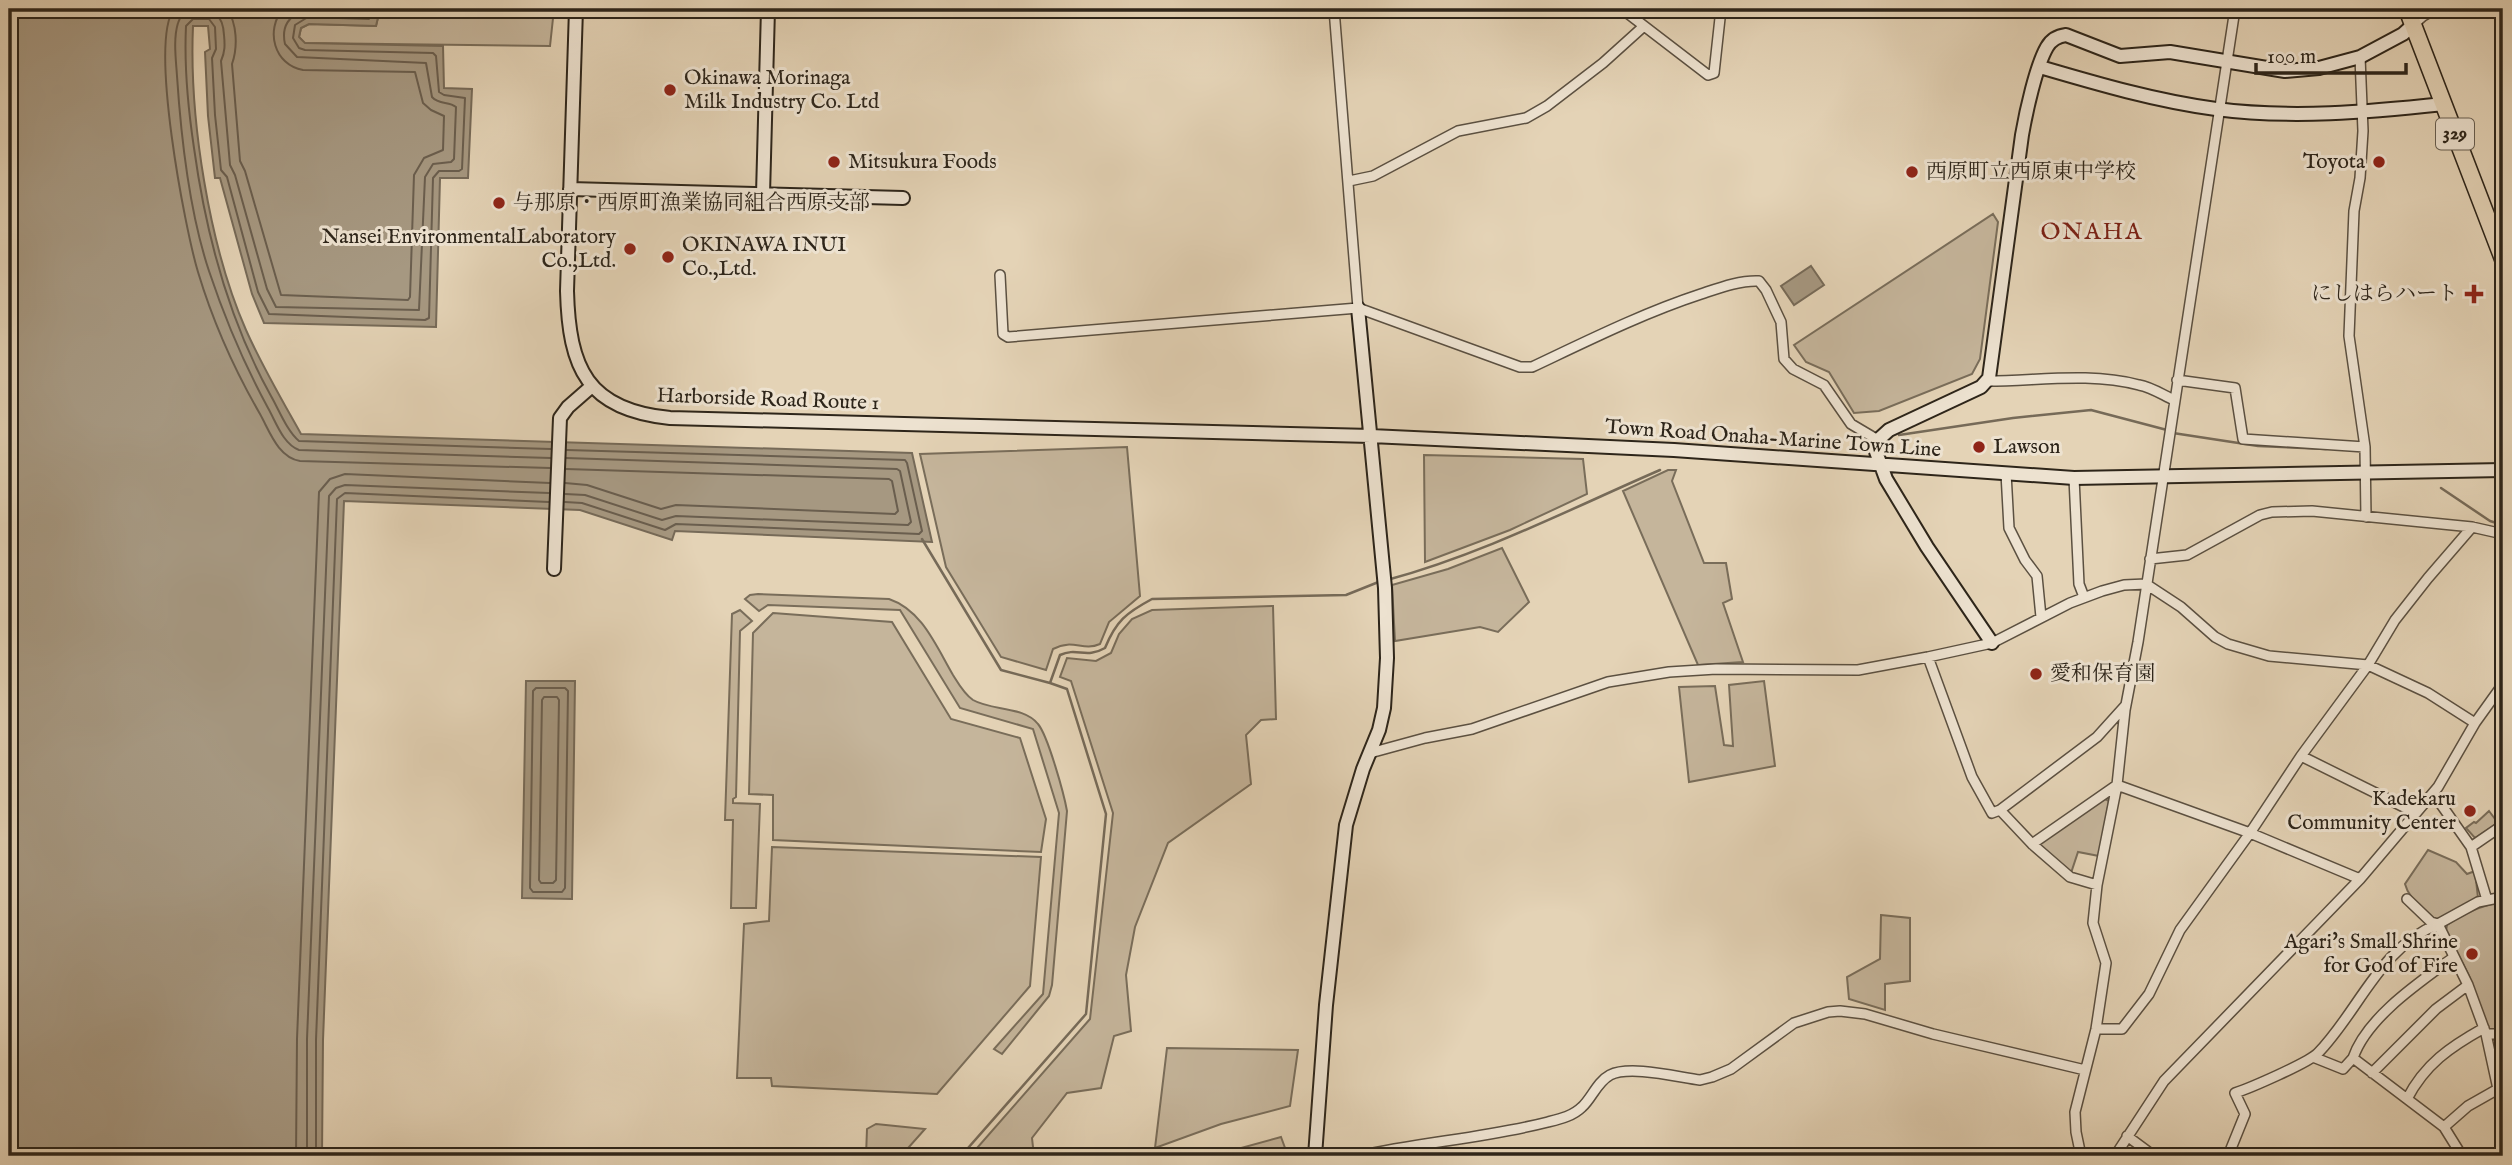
<svg xmlns="http://www.w3.org/2000/svg" width="2512" height="1165" font-family="'IM FELL English','Noto Serif JP',serif">
	<rect width="100%" height="100%" fill="#e4d3b6"/>
	<filter id="stains"><feTurbulence type="fractalNoise" baseFrequency=".00286" numOctaves="4"/><feColorMatrix values="0 0 0 0 .2 0 0 0 0 .09 0 0 0 0 .02 0 0 0 .5 -.17"/></filter>
	<radialGradient id="worn" r=".72"><stop offset=".6" stop-color="#630" stop-opacity="0"/><stop offset="1" stop-color="#630" stop-opacity=".3"/></radialGradient>
	<path fill="#c5b59b" stroke="#796d5a" stroke-width="2" d="M380 9H554L550 46 304 43 299 37 301 28 309 24 376 26Z
		M1993 214 1998 222 1980 359 1972 374 1879 411 1854 413 1829 372 1806 362 1794 345Z
		M1127 447 1140 596 1109 622 1100 644C1082 652 1074 638 1053 649L1046 670 1001 657 946 567 920 454Z
		M1424 455 1583 459 1587 494 1510 530 1425 562Z
		M1668 470H1676L1672 481 1704 563H1726L1732 599 1723 603 1743 662 1698 665 1623 491Z
		M1502 548 1529 602 1498 632 1480 627 1395 641 1392 585 1448 569Z
		M758 594 889 599C922 610 936 646 953 675 958 683 964 694 973 700 992 711 1024 706 1038 724 1048 736 1064 794 1067 811L1052 985 1049 996 1002 1054 994 1049 1043 994 1059 813 1033 729 960 708 900 610 768 605 759 611 745 599 750 595Z
		M1273 606 1276 719 1261 720 1246 735 1251 784 1168 843 1135 927 1126 975 1131 1031 1114 1036 1101 1088 1067 1093 1032 1138 1034 1156H970L1090 1019 1113 813 1071 681 1060 677 1067 658 1096 661 1111 653 1119 634 1132 619 1152 610Z
		M740 610 752 621 740 631 736 797 733 799V803L760 804 756 908H731L733 820H725L732 614Z
		M773 613 892 622 951 719 1020 738 1046 819 1041 852 773 840V795L749 794 753 633Z
		M1764 681 1775 766 1689 782 1679 687 1715 686 1724 745 1733 746 1729 685Z
		M2103 798 2109 801 2099 856 2078 852 2071 873 2037 844Z
		M2489 811 2498 823 2475 838 2466 828 2474 822 2476 823Z
		M772 847 1041 857 1030 986 937 1094 772 1086 771 1078H737L744 924 769 921Z
		M2428 850 2456 862 2467 874 2475 871 2478 898 2437 920H2433C2422 904 2410 902 2405 884Z
		M2503 901V1040H2493L2487 1029 2469 976 2446 931 2447 925C2465 912 2482 906 2503 901Z
		M1881 915 1910 918V981L1885 984V1010L1849 999 1847 977 1880 959Z
		M1167 1048 1298 1050 1290 1106 1221 1124 1155 1148Z
		M876 1124 925 1129 901 1156H866L867 1129Z
		M1281 1137 1288 1156H1212Z"/>
	<path fill="#a69881" stroke="#766a58" stroke-width="2" d="M9 9H380L376 26 309 24 301 28 299 37 305 43 443 46 444 88 472 89 468 178H440L436 327 264 323 252 294 220 178H215L208 116 205 52 210 49 208 26H193C189 118 209 246 246 330 262 366 282 400 301 434L912 453 932 542 675 531 672 540 580 510 344 501 323 1040 322 1156H9Z
		M1811 266 1824 285 1794 305 1781 286Z
		M526 681H575L572 899 522 898Z"/>
	<g fill="none" stroke-linecap="round" stroke-linejoin="round">
		<path stroke="#6a5e4e" stroke-width="2" d="M174 9C149 42 185 229 198 272 213 322 234 369 260 414 270 432 278 457 300 461L550 468
			M227 9C237 23 238 47 232 64L240 161 245 171 281 295 408 300 410 297 414 175 424 158 443 150 444 116 431 110 423 103 415 72 303 70C274 65 265 30 283 9
			M305 9C289 16 281 26 285 44L297 57 426 63 432 97C439 105 449 101 456 107L454 159 451 162 433 164 425 177 419 310 276 307 267 289 235 175 230 165 221 61C225 52 225 45 224 35 223 15 214 8 193 10 186 11 180 16 178 23 173 39 176 60 177 76 181 137 190 214 209 271 225 319 244 364 268 408 276 422 283 444 299 450L551 458
			M373 9 369 19 308 17 295 25 293 38 299 48 305 50 433 53 436 56 439 92 444 95 465 98 462 169 459 171H439L433 178 429 318 425 320 269 314 258 292 227 177 221 170 215 115 212 58 216 49 215 27 209 19H193L186 26C184 67 188 108 194 148 206 235 228 319 271 396 279 410 287 431 299 441L551 449
			M565 483 587 485 661 509 676 505 895 514 898 511 892 481 889 479 566 469
			M565 494 585 495 662 520 676 516 908 525 911 522 900 471 897 469 566 458
			M565 502 582 503 665 530 676 524 919 534 922 531 907 463 905 460 567 450
			M536 688H565L568 691 565 888 562 892H533L530 888 533 691Z
			M544 697H557L559 700 556 880 553 883H541L539 880 542 700Z
			M296 1156 297 1039 319 492 330 479 345 474 550 483
			M307 1156V1039L329 496 336 488 345 485 549 493
			M316 1156V1040L337 499 345 493 549 502"/>
		<path stroke="#766a58" stroke-width="2.5" d="M2173 433 2258 446 2326 449
			M1899 435 2013 418 2091 410 2167 430
			M2441 488 2490 521 2503 525
			M922 539 1001 670 1050 683 1060 655C1077 647 1086 659 1105 648 1116 621 1126 613 1152 599L1346 595 1381 581
			M1387 580C1483 554 1570 509 1660 470
			M961 1156 1086 1014 1106 814 1067 689 1050 683"/>
		<g stroke="#5b5041" stroke-width="12">
			<path id="street" d="M1334 9 1358 308
				M1622 9 1708 75 1714 73 1721 9
				M2413 25 2423 16 2435 9
				M2360 57 2363 131 2360 178 2354 211 2349 336 2365 447 2366 517
				M1349 181 1373 176 1458 131 1526 118 1547 106 1603 63 1644 26
				M1000 275 1003 334 1008 337 1358 308 1520 367H1532C1587 341 1643 313 1701 294 1719 288 1740 280 1759 281L1766 290 1781 322 1784 359 1793 369 1824 385 1851 424 1878 440
				M2177 380 2235 388 2243 439 2365 447
				M1988 381C2038 381 2089 372 2139 385 2151 387 2163 395 2174 400
				M2006 473 2009 528 2025 560 2037 576 2041 617
				M2074 478 2079 584 2084 597
				M2150 559 2187 555 2260 515 2272 512 2312 511 2472 527 2503 534
				M1928 657 1972 777 1992 813 2000 810 2032 844 2070 877 2097 885
				M1370 753 1425 738 1472 729 1608 682 1669 672 1716 669 1858 670 1928 657 1992 643 2070 603 2102 591 2124 585 2146 584 2181 607 2215 637 2228 644 2269 656 2368 665 2428 693 2475 723
				M2301 756 2416 813
				M2117 785 2250 833 2360 879
				M2433 793 2471 847 2487 900
				M2000 810 2097 737 2125 706
				M2032 844 2117 785
				M2471 847 2503 825
				M2407 899 2431 922 2438 924
				M2096 1029H2122L2149 994 2180 930 2250 833 2301 756 2368 665 2395 620 2428 578 2472 527
				M2486 1034H2503
				M2313 1057 2343 1069 2353 1058 2444 1127
				M2353 1058C2367 1017 2420 982 2454 957
				M2372 1073 2436 1009 2468 985
				M2407 1099C2425 1064 2450 1047 2484 1028
				M2127 1136 2154 1156
				M1359 1156C1421 1142 1486 1138 1548 1122 1560 1119 1573 1116 1582 1107 1592 1098 1597 1082 1610 1075 1630 1065 1677 1077 1700 1080L1712 1077 1731 1069 1794 1023 1828 1012 1840 1011 1865 1014 1933 1034 2085 1070
				M2081 1156 2076 1132 2075 1112 2096 1029 2106 963 2093 923 2097 885 2117 785 2125 710 2138 642 2235 9
				M2115 1156 2164 1081 2360 879 2438 787 2475 723 2503 684
				M2228 1156 2245 1114 2235 1093C2250 1088 2308 1063 2318 1053 2359 1011 2379 948 2438 924
				M2462 1156 2444 1127 2468 1106 2498 1089 2486 1034 2468 985 2438 924 2478 902 2503 897"/>
		</g>
		<g stroke="#2d251a" stroke-width="16">
			<path id="secondary" d="M576 9 567 291C569 368 587 410 670 418L1371 436 1674 450 2074 478 2503 470
				M2040 67C2098 84 2156 101 2216 109 2292 119 2368 112 2444 104
				M570 189 903 198
				M763 194 768 9
				M554 569 560 418 568 407 592 386
				M1992 643 1927 547 1886 479 1875 449 1878 440 1889 430 1981 387 1989 378 2022 135C2026 112 2036 66 2047 47 2051 40 2058 36 2066 35L2120 56 2170 52 2285 71 2319 68 2360 57 2403 34 2413 25
				M1315 1156 1326 1005 1346 825 1363 769 1379 730 1384 708 1387 658 1385 588 1358 308"/>
		</g>
		<g stroke="#2d251a" stroke-width="19">
			<path id="highway" d="M2407 9 2503 259"/>
		</g>
		<use href="#street" stroke="#ede2d0" stroke-width="9"/>
		<use href="#secondary" stroke="#ede2d0" stroke-width="12"/>
		<use href="#highway" stroke="#e4d3b6" stroke-width="16"/>
	</g>
	<g fill="#8f2418" stroke="#ede2d0" stroke-width="2.5">
		<circle cx="670" cy="90" r="7"/>
		<circle cx="834" cy="162" r="7"/>
		<circle cx="2379" cy="162" r="7"/>
		<circle cx="1912" cy="172" r="7"/>
		<circle cx="499" cy="203" r="7"/>
		<circle cx="630" cy="249" r="7"/>
		<circle cx="668" cy="257" r="7"/>
		<path d="M2470.5 283.5h7v7h7v7h-7v7h-7v-7h-7v-7h7z"/>
		<circle cx="1979" cy="447" r="7"/>
		<circle cx="2036" cy="674" r="7"/>
		<circle cx="2470" cy="811" r="7"/>
		<circle cx="2472" cy="954" r="7"/>
	</g>
	<g text-anchor="middle" dominant-baseline="central" stroke-width="6" stroke-linejoin="round" paint-order="stroke">
		<rect fill="#ede2d0" stroke="#675e51" stroke-width="2" x="2436" y="118.5" width="38" height="31" rx="5"/>
		<g font-size="19" font-weight="bold" fill="#2d251a">
			<text x="2455" y="134">329</text>
		</g>
		<g font-size="21" fill="#2d251a" stroke="#ede2d0" text-anchor="start">
			<text x="684" y="78">Okinawa Morinaga<tspan x="684" dy="24">Milk Industry Co. Ltd</tspan></text>
			<text x="848" y="162">Mitsukura Foods</text>
			<text x="2365" y="162" text-anchor="end">Toyota</text>
			<text x="1926" y="172">西原町立西原東中学校</text>
			<text x="513" y="203">与那原・西原町漁業協同組合西原支部</text>
			<text x="616" y="237" text-anchor="end">Nansei EnvironmentalLaboratory<tspan x="616" dy="24">Co.,Ltd.</tspan></text>
			<text x="682" y="245">OKINAWA INUI<tspan x="682" dy="24">Co.,Ltd.</tspan></text>
			<text x="2458" y="294" text-anchor="end">にしはらハート</text>
			<text x="1993" y="447">Lawson</text>
			<text x="2050" y="674">愛和保育園</text>
			<text x="2456" y="799" text-anchor="end">Kadekaru<tspan x="2456" dy="24">Community Center</tspan></text>
			<text x="2458" y="942" text-anchor="end">Agari's Small Shrine<tspan x="2458" dy="24">for God of Fire</tspan></text>
		</g>
		<g font-size="21" fill="#2d251a" stroke="#ede2d0">
			<text transform="translate(768 400) rotate(2)">Harborside Road Route 1</text>
			<text transform="translate(1773 439) rotate(4)">Town Road Onaha-Marine Town Line</text>
		</g>
		<g font-size="24" letter-spacing="2" fill="#7a1f14" stroke="#ede2d0">
			<text x="2092" y="232">ONAHA</text>
		</g>
	</g>
	<rect width="2512" height="1165" fill="none" stroke="#e4d3b6" stroke-width="35"/>
	<rect x="10" y="10" width="2491" height="1144" fill="none" stroke="#2d251a" stroke-width="3.5"/>
	<rect x="18" y="18" width="2477" height="1130" fill="none" stroke="#2d251a" stroke-width="2"/>
	<path d="M2256 63v10h150v-10" fill="none" stroke="#2d251a" stroke-width="3.5"/>
	<text x="2267" y="63" font-size="21" fill="#2d251a" stroke="#ede2d0" stroke-width="5" paint-order="stroke">100 m</text>
	<rect width="100%" height="100%" filter="url(#stains)"/>
	<rect width="100%" height="100%" fill="url(#worn)"/>
</svg>
